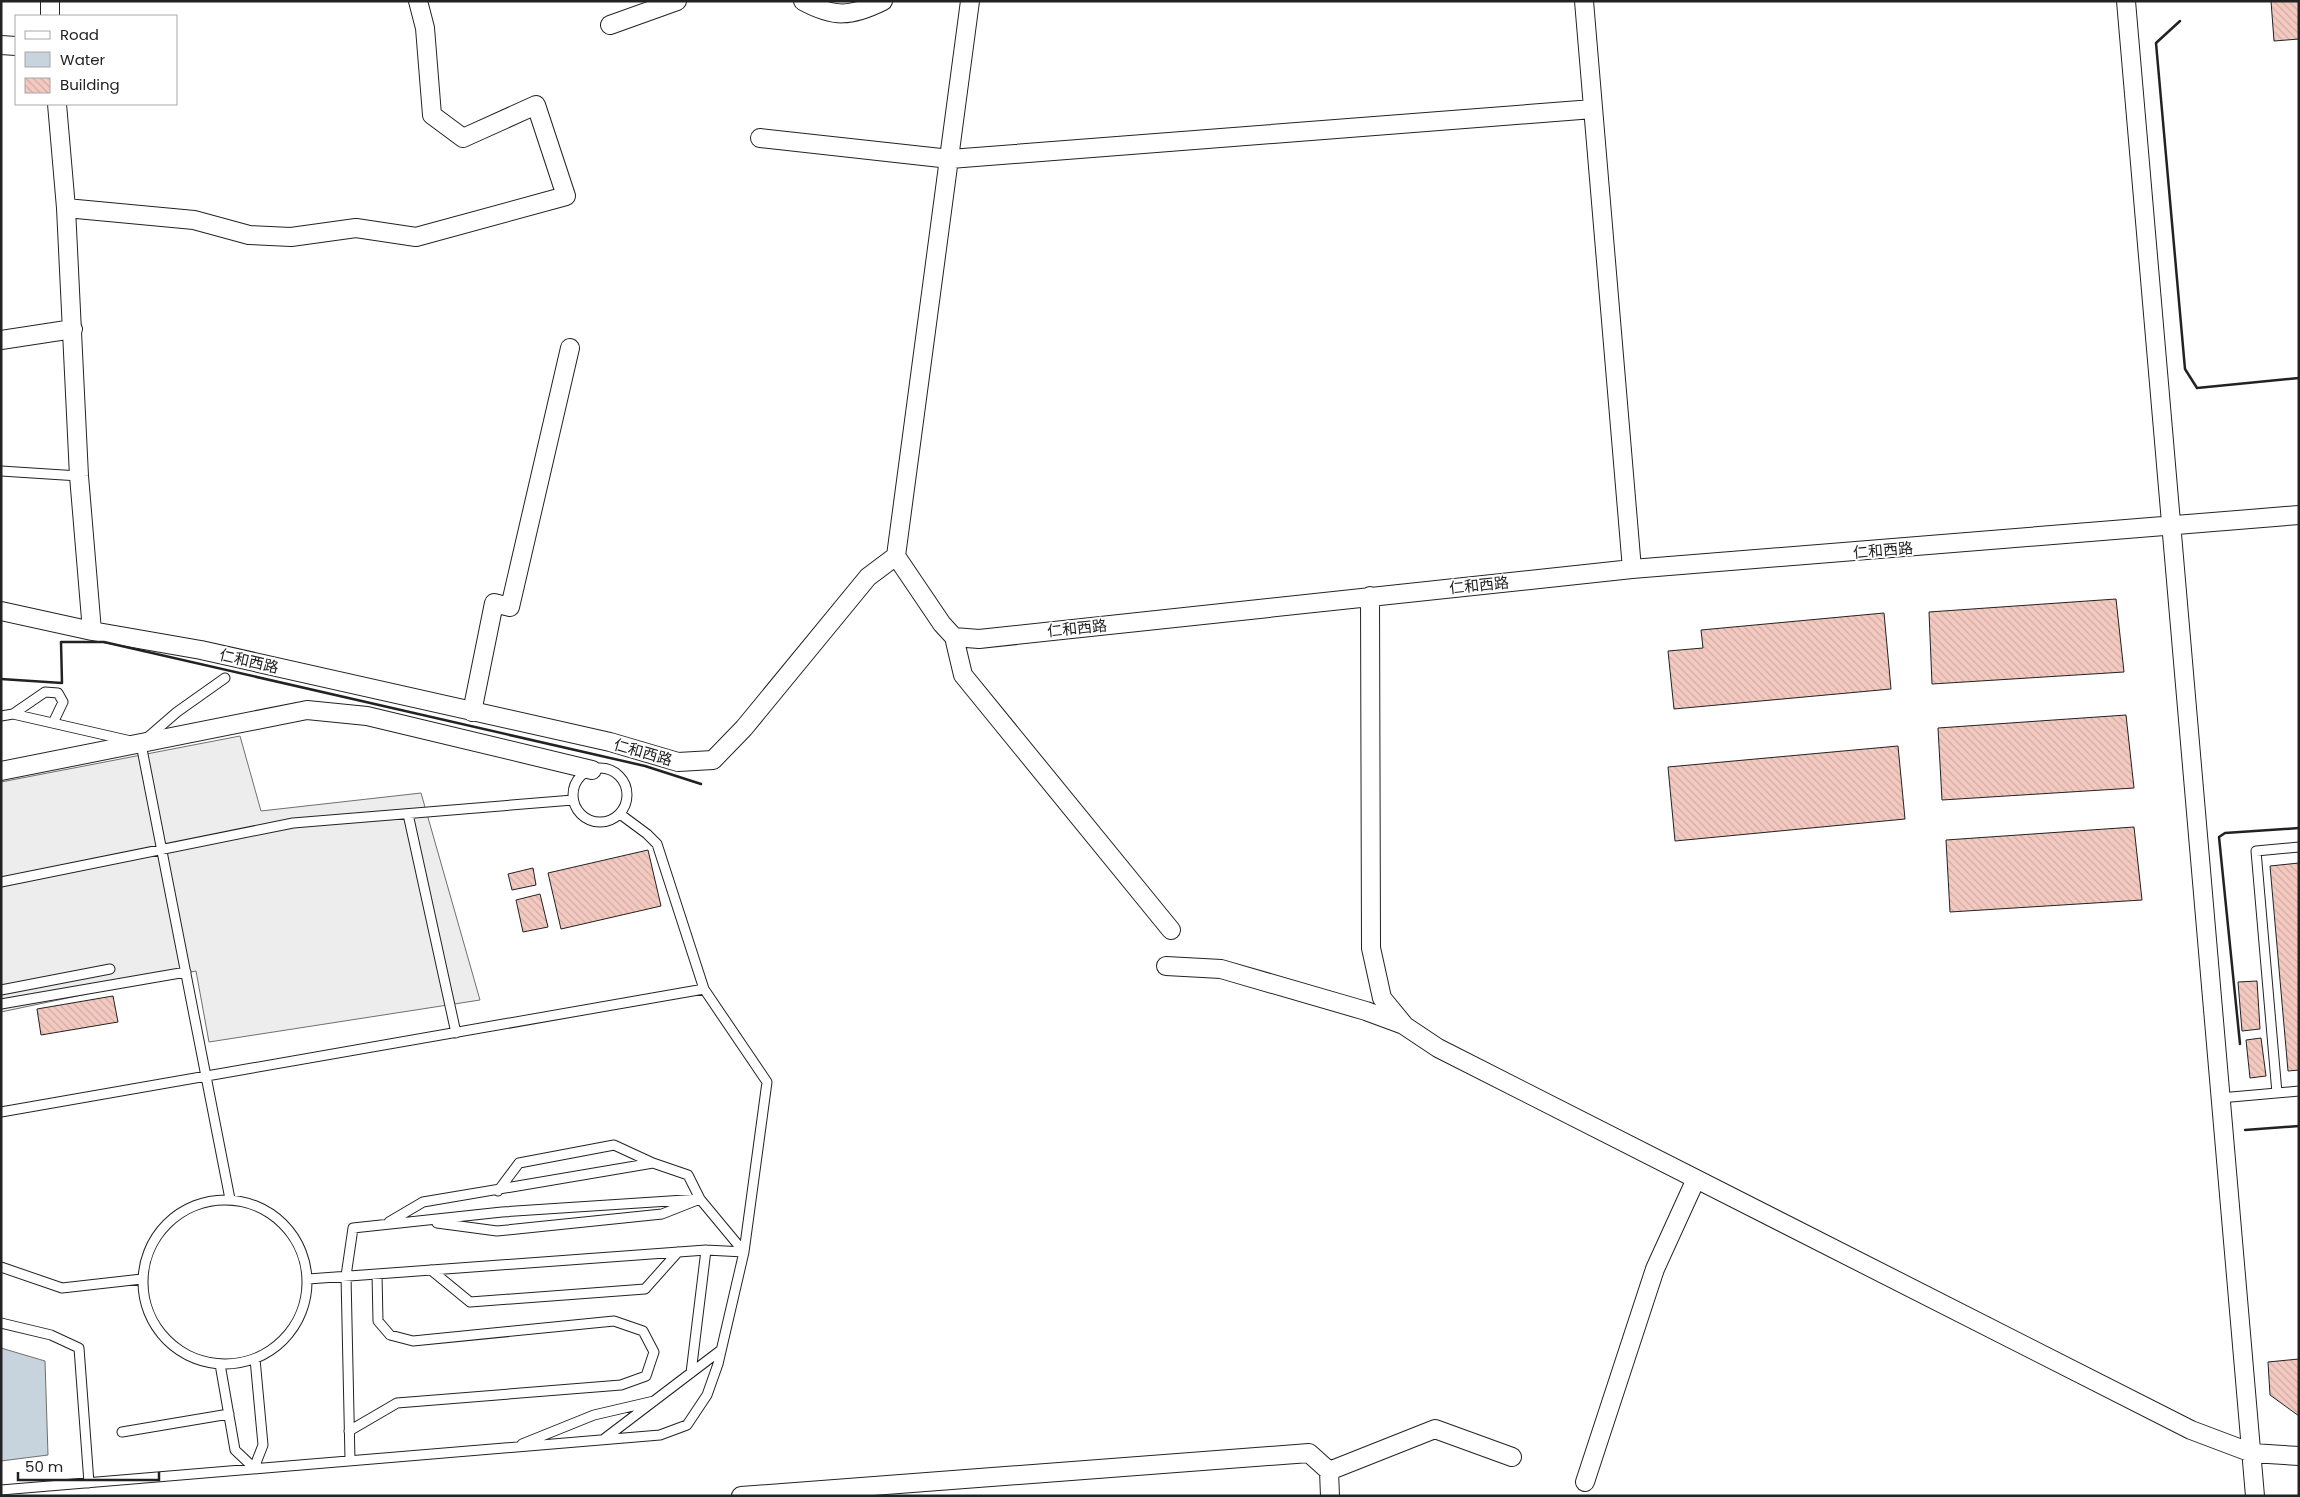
<svg xmlns="http://www.w3.org/2000/svg" width="2300" height="1497" font-family="Poppins,'Noto Sans SC',sans-serif">
	<defs>
		<pattern id="building-back-hatch" width="6" height="6" patternUnits="userSpaceOnUse" patternTransform="scale(1.25)"><rect width="6" height="6" fill="#f3c9c0"/><path d="M-1 5l2 2M0 0l6 6M5-1l2 2" fill="none" stroke="#d0aca5"/></pattern>
	</defs>
	<rect width="100%" height="100%" fill="#fff"/>
	<path fill="#ededed" stroke="#6f6f6f" d="M240 736 261 811 421 793 480 1000 209 1042 196 971 1 1012V782Z"/>
	<path fill="#c7d3dd" stroke="#6f6f6f" d="M1 1348 45 1361 48 1455 1 1461Z"/>
	<path fill="url(#building-back-hatch)" stroke="#222" d="M2271 1H2299V39L2274 41Z
		M2116 599 2124 672 1932 684 1929 612Z
		M1884 613 1891 689 1674 709 1668 651 1703 648 1701 630Z
		M2126 715 2134 788 1942 800 1938 728Z
		M1898 746 1905 819 1675 841 1668 767Z
		M2134 827 2142 900 1950 912 1946 840Z
		M648 850 661 906 561 929 548 873Z
		M2299 863V1070L2288 1071 2270 866Z
		M533 868 536 885 512 890 508 874Z
		M540 894 548 927 523 932 516 900Z
		M2257 981 2260 1029 2242 1031 2238 982Z
		M113 996 118 1022 41 1035 37 1009Z
		M2261 1038 2266 1076 2250 1078 2246 1040Z
		M2299 1359V1416L2270 1395 2268 1362Z"/>
	<g fill="none" stroke-linecap="round" stroke-linejoin="round">
		<g stroke="#222" stroke-width="11">
			<path id="service" d="M1 471 79 476
				M13 714 45 692 58 693 63 702 53 723
				M1 716 13 714 131 741
				M147 738 177 712 225 678
				M141 744 230 1199
				M573 795a27 27 0 1 1 54 0a27 27 0 1 1-54 0Z
				M408 814 456 1033
				M1 882 293 823 573 800
				M1 990 110 969
				M1 1004 186 972
				M2277 1093 2256 851 2299 847
				M2220 1098 2299 1091
				M1 1112 704 989
				M498 1191 519 1163 614 1145 653 1163
				M143 1282a82 82 0 1 1 164 0a82 82 0 1 1-164 0Z
				M389 1222 423 1202 653 1163 688 1175 700 1199 662 1214 497 1231 437 1223
				M1 1267 62 1288 142 1279
				M431 1270 470 1302 645 1289 678 1252
				M308 1279 706 1250 744 1252
				M1 1323 51 1335 79 1348 89 1483
				M220 1364 235 1450 254 1468 263 1445 255 1359
				M691 1373 706 1250
				M349 1431 397 1403 621 1385 646 1376 654 1352 643 1331 614 1321 413 1341 390 1335 378 1321 377 1274
				M122 1432 229 1414
				M604 1439 721 1350
				M522 1444 594 1415 654 1401
				M350 1460 346 1276 353 1228 502 1212 700 1199 744 1252
				M1 1490 660 1435 687 1425 707 1395 718 1364 744 1252 767 1082 704 989 657 844 647 834 620 814"/>
		</g>
		<g stroke="#222" stroke-width="20">
			<path id="minor" d="M50 1V16
				M803 1C834 18 851 17 883 1
				M1584 1 1632 569
				M2126 1 2255 1496
				M610 25 677 1
				M1 45 16 46
				M57 104 66 208 79 476 92 631
				M760 138 950 159 1593 109
				M66 208 194 220 249 235 291 237 356 228 416 237 566 196 536 105 463 138 432 115 425 28 418 1
				M1 340 73 329
				M896 556 970 1
				M1370 596 1371 948 1382 998 1405 1026 1438 1048 2191 1430 2252 1453 2299 1456
				M1 611 92 631 201 650 610 742 678 762 713 760 744 728 868 577 896 556 942 624 954 637 979 639 1632 569 2299 515
				M954 637 963 675 1171 930
				M472 712 494 603 510 607 570 348
				M1 771 307 710 367 716 592 770
				M1166 966 1221 969 1366 1011 1404 1025
				M1329 1471 1435 1429 1512 1457
				M1585 1482 1655 1269 1696 1179
				M741 1496 1309 1453 1329 1471 1330 1496"/>
		</g>
		<use href="#service" stroke="#fff" stroke-width="9"/>
		<use href="#minor" stroke="#fff" stroke-width="18"/>
		<path stroke="#222" stroke-width="2.5" d="M2180 21 2156 43 2185 369 2197 388 2299 378
			M1 679 62 683 61 642H104L645 766 701 784
			M2240 1044 2219 837 2225 833 2299 828
			M2245 1130 2299 1126"/>
	</g>
	<g text-anchor="middle" dominant-baseline="central" stroke-width="4" stroke-linejoin="round" paint-order="stroke">
		<g font-size="15" fill="#222" stroke="#fff">
			<text transform="translate(1883 550) rotate(-5)">仁和西路</text>
			<text transform="translate(1479 585) rotate(-6)">仁和西路</text>
			<text transform="translate(1077 628) rotate(-6)">仁和西路</text>
			<text transform="translate(249 661) rotate(13)">仁和西路</text>
			<text transform="translate(643 752) rotate(16)">仁和西路</text>
		</g>
	</g>
	<rect width="2300" height="1497" fill="none" stroke="#222222" stroke-width="5"/>
	<rect x="15" y="15" width="162" height="90" fill="#ffffff" stroke="#a7a7a7"/>
	<rect x="25" y="31" width="25" height="8" fill="#ffffff" stroke="#a7a7a7"/>
	<text x="60" y="40" font-size="15" fill="#222222">Road</text>
	<rect x="25" y="52" width="25" height="15" fill="#c7d3dd" stroke="#a7a7a7"/>
	<text x="60" y="65" font-size="15" fill="#222222">Water</text>
	<rect x="25" y="78" width="25" height="15" fill="url(#building-back-hatch)" stroke="#a7a7a7"/>
	<text x="60" y="90" font-size="15" fill="#222222">Building</text>
	<path d="M18 1472v8h141v-8" fill="none" stroke="#222222" stroke-width="2.5"/>
	<text x="25" y="1472" font-size="15" fill="#222222" stroke="#ffffff" stroke-width="4" paint-order="stroke">50 m</text>
</svg>
